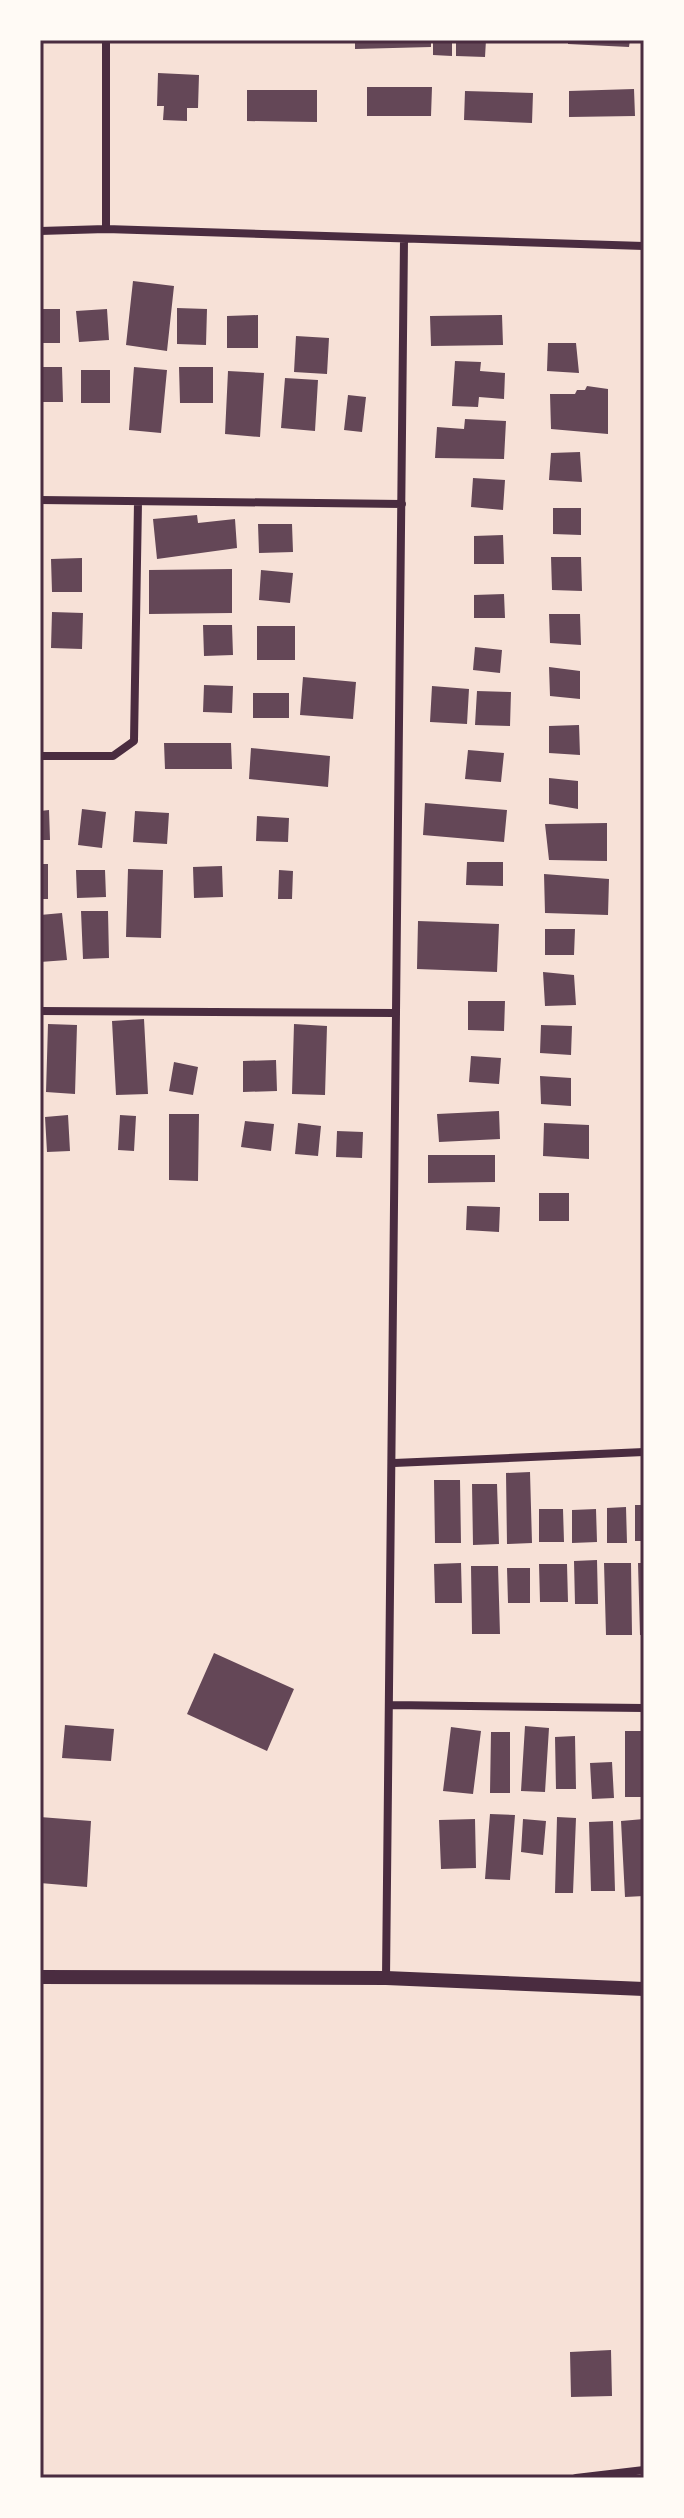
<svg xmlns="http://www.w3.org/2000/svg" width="684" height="2518" font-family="Montserrat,sans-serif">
	<rect width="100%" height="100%" fill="#f7e1d7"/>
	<path fill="#644757" d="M355 40H431V47L355 49Z
		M433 40H452V56L433 55Z
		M456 40H486L485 57 456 56Z
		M568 40H630L629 47 568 44Z
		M158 73 199 75 198 108H187V121L163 120 164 106H157Z
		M367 87H432L431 116H367Z
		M634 89 635 116 569 117V91Z
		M247 90H317V122L247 121Z
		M465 91 533 93 532 123 464 120Z
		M133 281 174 286 167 351 126 345Z
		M177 308 207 309 206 345 177 344Z
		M40 309H60V343H40Z
		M107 309 109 340 79 342 76 311Z
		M258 315V348H227V316Z
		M502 315 503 345 431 346 430 316Z
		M296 336 329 338 327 374 294 372Z
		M548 343H576L579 373 547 371Z
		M455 361 481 362 480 371 505 373 504 399 479 397 478 407 452 406Z
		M40 367H62L63 402H40Z
		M134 367 167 370 161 433 129 430Z
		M179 367H213V403H180Z
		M81 370H110V403H81Z
		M228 371 264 373 260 437 225 434Z
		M285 378 318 380 315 431 281 428Z
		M587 386 608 389V434L551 429 550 394H575L577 390H585Z
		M348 395 366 397 362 432 344 430Z
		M465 419 506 421 504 459 435 458 437 427 464 429Z
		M580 452 582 482 549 480 551 453Z
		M473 478 505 480 503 510 471 507Z
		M553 508H581V535L553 534Z
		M197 515 198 523 235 519 237 548 157 559 153 519Z
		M258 524H292L293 552 259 553Z
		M503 535 504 564H474V536Z
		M551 557H581L582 591 552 590Z
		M82 558V592H52L51 559Z
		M232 569V613L149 614V570Z
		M261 570 293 573 290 603 259 600Z
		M504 594 505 618H474V595Z
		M52 612 83 613 82 649 51 648Z
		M549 614H580L581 645 550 643Z
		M203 625H232L233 655 204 656Z
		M257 626H295V660H257Z
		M475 647 502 650 500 673 473 670Z
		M549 667 580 671V699L550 696Z
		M303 677 356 682 353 719 300 715Z
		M204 685 233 686 232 713 203 712Z
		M432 686 469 689 467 724 430 722Z
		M477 691 511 692 510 726 475 725Z
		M253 693H289V718H253Z
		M579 725 580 755 549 753V726Z
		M164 743H231L232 769H165Z
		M251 748 330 756 328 787 249 779Z
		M468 750 504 753 501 782 465 779Z
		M549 778 578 781V809L549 804Z
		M425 803 507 810 504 842 423 835Z
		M82 809 106 812 102 848 78 845Z
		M49 810 50 840H40V811Z
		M135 811 169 813 167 844 133 842Z
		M257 816 289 818 288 842 256 841Z
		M607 823V861L549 860 545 824Z
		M467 862H503V886L466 885Z
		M40 864H48V899H40Z
		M222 866 223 897 194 898 193 867Z
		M128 869 163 870 161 938 126 937Z
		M76 870H105L106 897 77 898Z
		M279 870 293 871 292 899H278Z
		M544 874 609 879 608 915 545 913Z
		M81 911H108L109 958 83 959Z
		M62 913 67 960 40 962V915Z
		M418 921 499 924 497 972 417 969Z
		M545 929H575L574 955H545Z
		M543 972 574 975 576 1005 545 1006Z
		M468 1001H505L504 1031 468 1030Z
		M144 1019 148 1094 116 1095 112 1021Z
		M48 1024 77 1025 75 1094 46 1092Z
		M294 1024 327 1026 325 1095 292 1094Z
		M541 1025 572 1026 571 1055 540 1053Z
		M471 1056 501 1058 499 1084 469 1082Z
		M276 1060 277 1091 243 1092V1061Z
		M174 1062 198 1067 193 1095 169 1091Z
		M540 1076 571 1078V1106L541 1104Z
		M499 1111 500 1139 439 1142 437 1114Z
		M169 1114H199L198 1181 169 1180Z
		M68 1115 70 1151 47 1152 45 1117Z
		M120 1115 136 1116 134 1151 118 1150Z
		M245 1121 274 1124 271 1151 241 1147Z
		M298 1123 321 1126 318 1156 295 1154Z
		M544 1123 589 1125V1159L543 1156Z
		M337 1131 363 1132 362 1158 336 1157Z
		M428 1155H495V1182L428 1183Z
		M539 1193H569V1221H539Z
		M467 1206 500 1207 499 1232 466 1230Z
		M530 1472 532 1543 507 1544 506 1473Z
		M434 1480H460L461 1543H435Z
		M472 1484H497L499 1544 473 1545Z
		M635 1505H644V1541H635Z
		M626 1507 627 1543H607V1508Z
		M539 1509H563L564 1542H539Z
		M596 1509 597 1542 572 1543V1510Z
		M597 1560 598 1604H575L574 1561Z
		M461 1563 462 1603H435L434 1564Z
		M604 1563H631L632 1635H606Z
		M638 1563H644V1635H640Z
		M539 1564H567L568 1602H540Z
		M471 1566H498L500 1634H472Z
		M507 1568H530V1603H508Z
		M214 1653 294 1689 267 1751 187 1714Z
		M65 1725 114 1729 111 1761 62 1758Z
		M525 1726 549 1728 545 1792 521 1791Z
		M451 1727 481 1731 473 1794 443 1791Z
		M625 1731H644V1797H625Z
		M491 1732H510V1793H490Z
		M575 1736 576 1789H556L555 1737Z
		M612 1762 614 1798 592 1799 590 1763Z
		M490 1814 515 1815 510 1880 485 1879Z
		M40 1817 91 1821 87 1887 40 1883Z
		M557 1817 576 1818 573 1893H555Z
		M475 1819 476 1868 441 1869 439 1820Z
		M523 1819 546 1821 543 1855 521 1852Z
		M644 1819V1896L625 1897 621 1821Z
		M613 1821 615 1891H591L589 1822Z
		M611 2350 612 2396 571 2397 570 2352Z"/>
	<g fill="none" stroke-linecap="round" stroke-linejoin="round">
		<path stroke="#4a2c40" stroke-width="8" d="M106 40V229
			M40 231 106 229 644 246
			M40 500 402 504
			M40 756H113L134 741 138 502
			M40 1011 395 1013
			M394 1463 644 1452
			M390 1705 644 1708
			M386 1978 404 240
			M576 2478 644 2470"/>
		<path stroke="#4a2c40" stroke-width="14" d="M40 1977 386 1978 644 1989"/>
	</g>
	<rect width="684" height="2518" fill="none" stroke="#fffaf5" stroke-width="84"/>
	<rect x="42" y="42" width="600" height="2434" fill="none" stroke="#4a2c40" stroke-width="3"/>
</svg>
